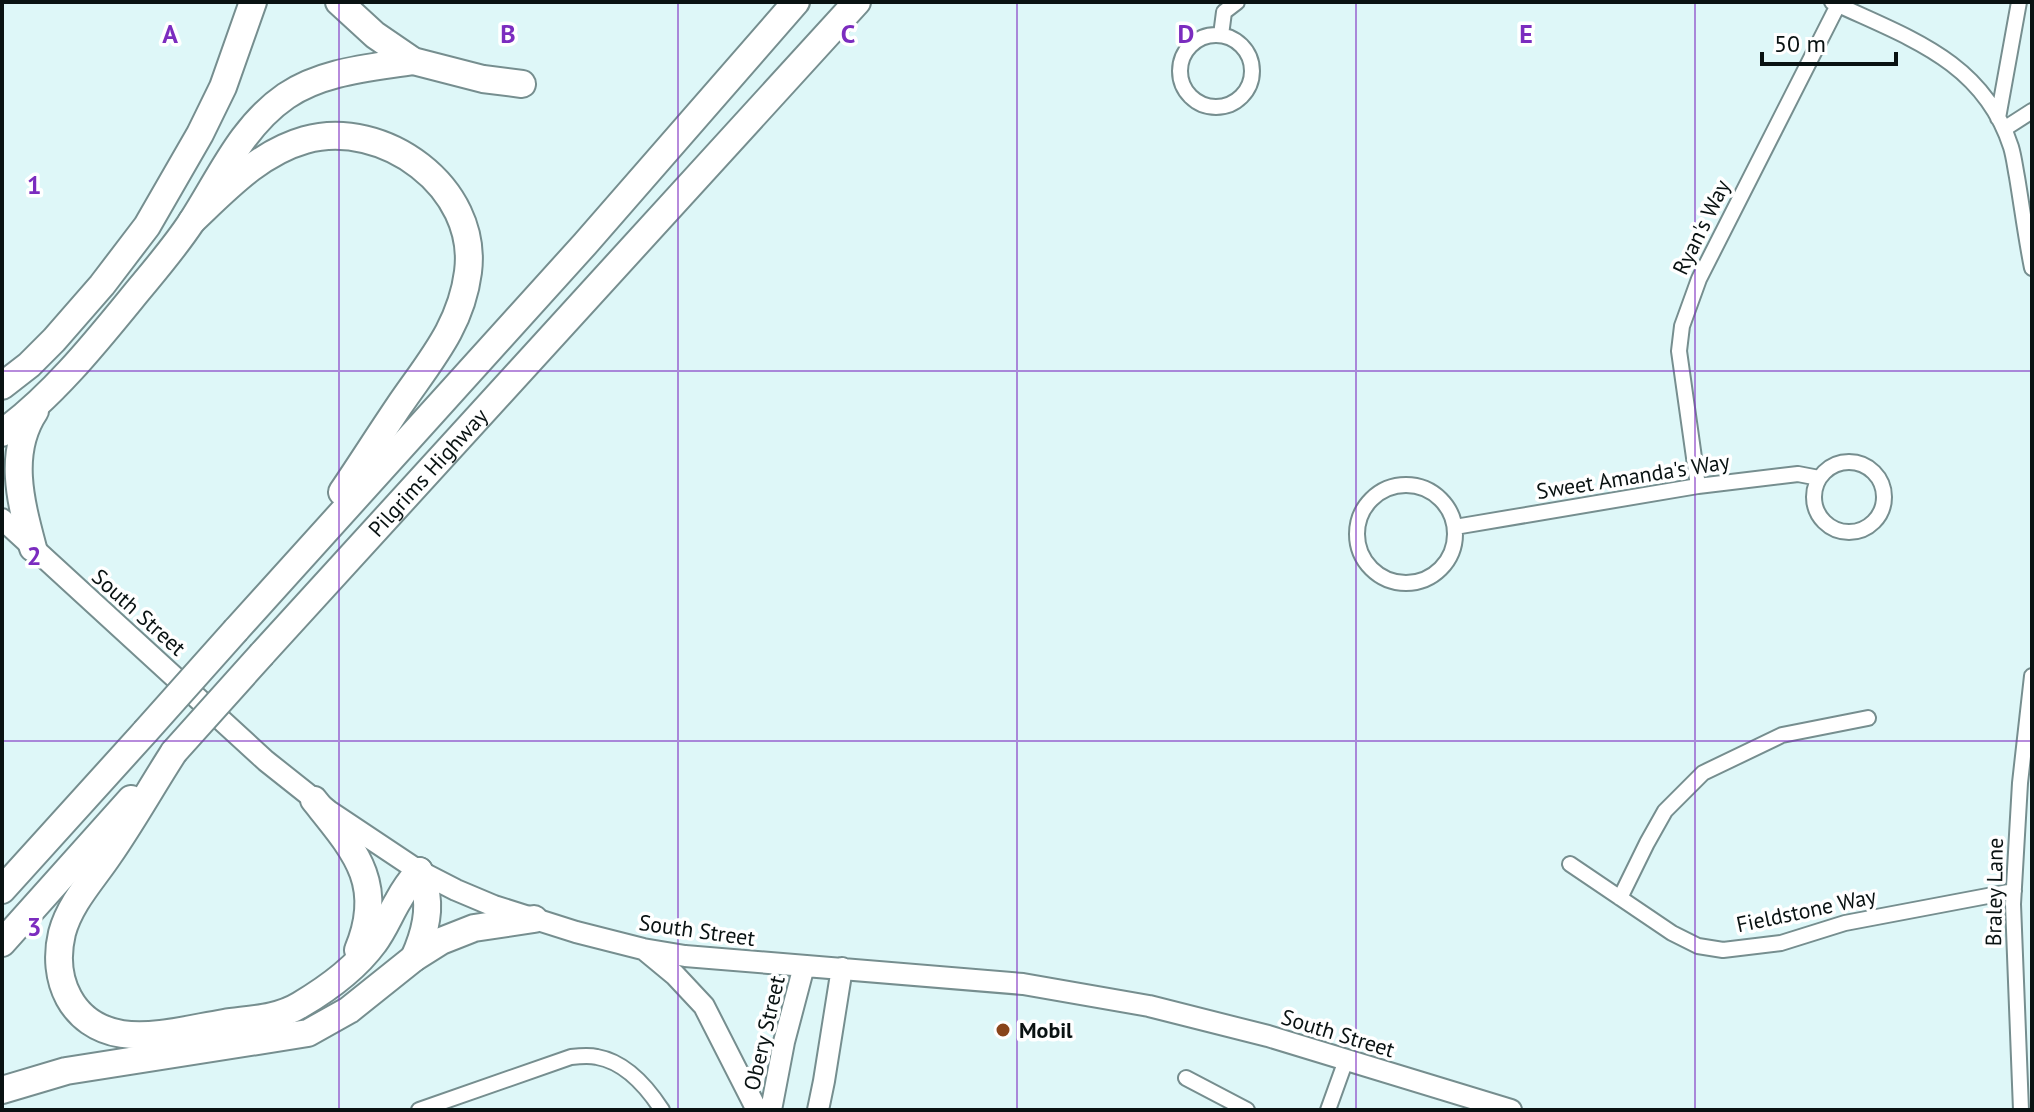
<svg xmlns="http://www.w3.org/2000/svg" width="2034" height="1112" font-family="'PT Sans',sans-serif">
	<rect width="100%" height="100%" fill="#def7f8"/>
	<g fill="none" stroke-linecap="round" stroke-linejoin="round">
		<g stroke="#768e8f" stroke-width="18">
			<path id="street" d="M1832 2C1906 37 1983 60 2011 147 2014 157 2015 167 2017 177 2022 207 2026 238 2032 268
				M1221 35 1224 12 1237 2
				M1180 71a36 36 0 1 1 72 0a36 36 0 1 1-72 0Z
				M1998 118 2019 2
				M2004 129 2032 111
				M1814 497a35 35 0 1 1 70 0a35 35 0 1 1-70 0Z
				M1357 534a49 49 0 1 1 98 0a49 49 0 1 1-98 0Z
				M1698 486 1679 351 1682 326 1699 279 1838 5
				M1455 527 1698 486 1798 474 1819 478
				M1570 864 1672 933 1698 946 1723 950 1781 943 1845 923 2014 891
				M1620 898 1647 843 1665 811 1703 773 1782 735 1868 718
				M1186 1078 1247 1110
				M419 1110 571 1057C580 1056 589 1055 597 1057 626 1062 647 1087 662 1110
				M1328 1110 1346 1060
				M2021 1110 2013 904 2020 783 2032 676"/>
		</g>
		<g stroke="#768e8f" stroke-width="24">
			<path id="secondary" d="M2 519 266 761 329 811 419 871 456 890 494 906 576 932 643 949 685 956 1023 984 1149 1006 1268 1036 1511 1110
				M646 951 675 975 704 1006 757 1110
				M771 1110 784 1042 804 966
				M818 1110 824 1081 842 968"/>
		</g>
		<g stroke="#768e8f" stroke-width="30">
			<g id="highway">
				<path d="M339 2 375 35 413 61 483 79 522 84"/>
				<path d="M192 221C226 189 259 153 305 140 383 118 479 187 468 272 461 327 429 362 399 406 380 434 361 464 342 492"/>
				<path d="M2 386 29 365 54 340 102 285 147 226 200 134 223 87 253 2"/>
				<path d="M2 433C53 396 96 342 136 293 155 270 175 247 192 221 220 178 241 127 286 96 323 71 370 68 413 61"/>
				<path d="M33 548C21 503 7 453 35 411"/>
				<path d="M236 630 585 244 796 2"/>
				<path id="s1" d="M262 654 857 2"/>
				<path d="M174 752C152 786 132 822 109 855 93 879 70 903 62 933 51 979 71 1026 122 1034 153 1039 193 1028 224 1023 250 1019 277 1019 300 1005 327 989 355 969 374 943 384 930 390 914 398 901 404 890 411 880 419 871"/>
				<path d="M314 800C354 850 386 883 358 950"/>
				<path d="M2 890 145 732"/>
				<path d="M2 943 131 799"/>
				<path d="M414 958C423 938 431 911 425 889 424 883 421 877 419 871"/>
				<path d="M2 1090 66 1071 308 1033 349 1010 414 958 441 941 474 928 534 919"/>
			</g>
		</g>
		<use href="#street" stroke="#fff" stroke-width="14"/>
		<use href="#secondary" stroke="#fff" stroke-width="20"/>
		<use href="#highway" stroke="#fff" stroke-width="26"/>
		<g stroke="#768e8f" stroke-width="30" stroke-linecap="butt">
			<path id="highway-bridge" d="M145 732 236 630
				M174 752 262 654"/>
		</g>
		<use href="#highway-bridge" stroke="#fff" stroke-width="26"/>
	</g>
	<path fill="none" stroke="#7b2cbf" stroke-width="2" stroke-opacity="0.55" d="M339 2V1110M678 2V1110M1017 2V1110M1356 2V1110M1695 2V1110M2 371H2032M2 741H2032"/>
	<circle fill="#89441a" stroke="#fff" stroke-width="3" cx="1003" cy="1030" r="8"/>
	<g text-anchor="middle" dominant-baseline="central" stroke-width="7" stroke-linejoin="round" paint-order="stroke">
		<g font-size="22" fill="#091212" stroke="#fff">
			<text transform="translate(1701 227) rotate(-64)">Ryan's Way</text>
			<text stroke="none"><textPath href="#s1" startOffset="246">Pilgrims Highway</textPath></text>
			<text transform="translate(1633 476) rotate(-9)">Sweet Amanda's Way</text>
			<text transform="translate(139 612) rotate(42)">South Street</text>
			<text transform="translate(1994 892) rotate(-89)">Braley Lane</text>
			<text transform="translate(1806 910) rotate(-12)">Fieldstone Way</text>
			<text transform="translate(697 930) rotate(8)">South Street</text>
			<text transform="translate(764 1033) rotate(-77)">Obery Street</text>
			<text transform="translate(1338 1033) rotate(17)">South Street</text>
		</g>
		<g font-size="22" font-weight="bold" fill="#091212" stroke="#fff" text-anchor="start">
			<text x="1019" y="1030">Mobil</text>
		</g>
	</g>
	<g font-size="26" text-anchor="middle" font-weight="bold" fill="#7b2cbf" stroke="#fff" stroke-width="7" stroke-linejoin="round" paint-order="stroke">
		<text x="170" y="43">A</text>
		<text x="508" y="43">B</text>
		<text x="848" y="43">C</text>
		<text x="1186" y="43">D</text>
		<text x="1526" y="43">E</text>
		<text x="34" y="194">1</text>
		<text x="34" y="565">2</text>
		<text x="34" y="936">3</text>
	</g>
	<rect width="2034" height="1112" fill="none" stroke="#091212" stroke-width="8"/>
	<path d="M1762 52v12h134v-12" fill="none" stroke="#091212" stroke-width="4"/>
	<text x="1774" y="52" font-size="24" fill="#091212" stroke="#ffffff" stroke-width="6" paint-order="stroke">50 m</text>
</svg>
